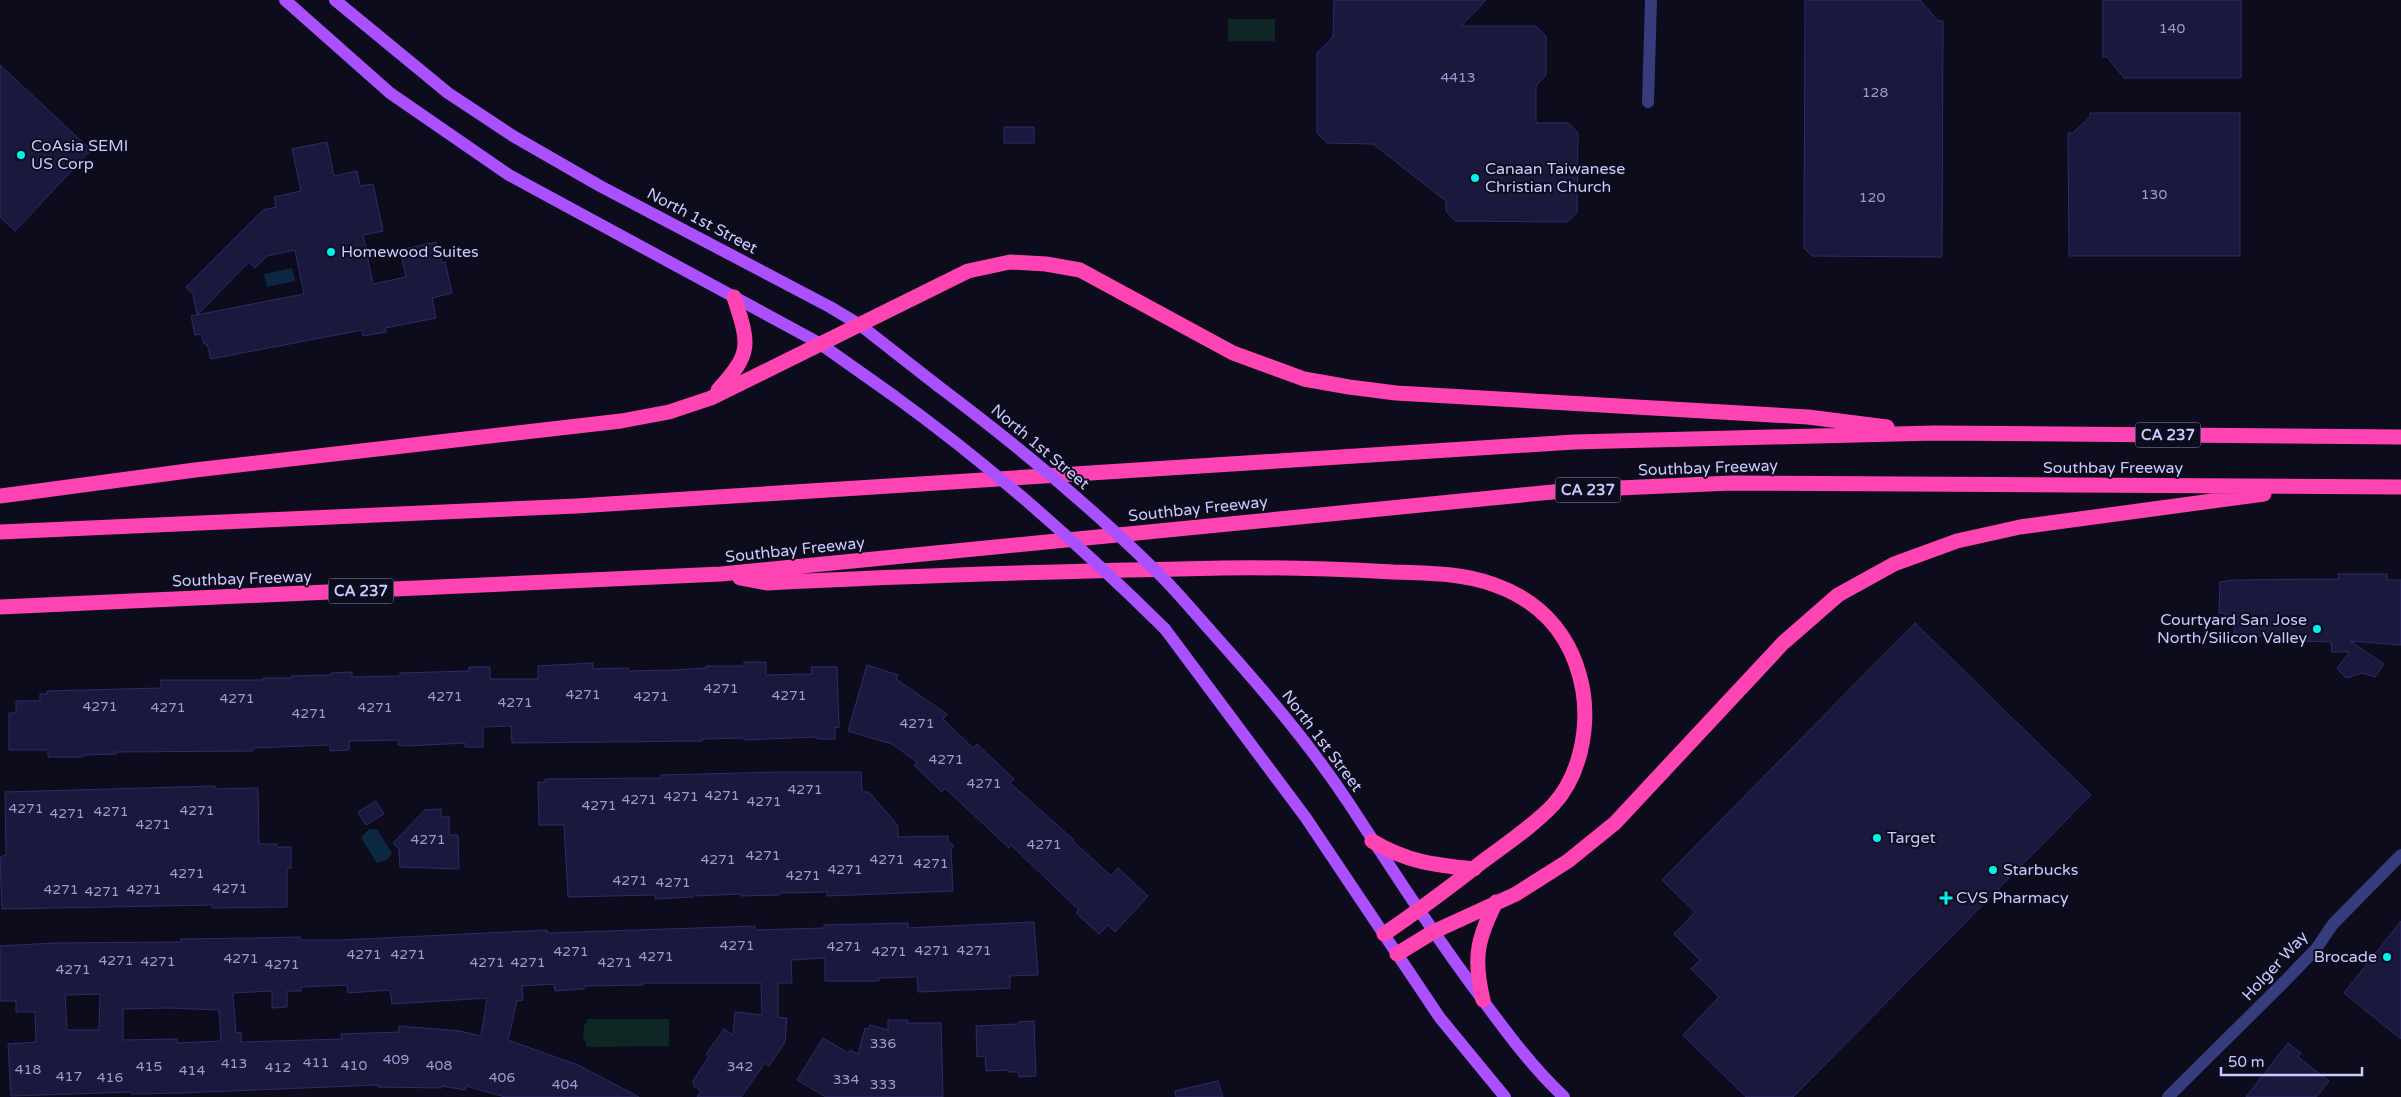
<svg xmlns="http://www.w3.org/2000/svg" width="2401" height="1097" font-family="'Varela Round',sans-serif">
	<rect width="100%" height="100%" fill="#0d0c1d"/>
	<path fill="#0f2724" d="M1228 19H1275V41H1228Z
		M587 1019H669V1046L586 1047V1041H583L584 1024 587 1023Z"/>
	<path fill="#0c2741" d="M292 268 295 281 267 287 264 274Z
		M369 829H377L392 853 387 860 377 863 361 838Z"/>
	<path fill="#1b183e" stroke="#302a6a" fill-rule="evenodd" d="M1334 0H1486L1461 26H1536L1546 36V75L1536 86V123H1568L1578 133 1577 212 1567 222 1455 221 1446 211V201L1373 144 1327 143 1317 133V53L1333 37Z
		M1805 0H1920L1938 21H1943L1942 257 1812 256 1804 248Z
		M2103 0H2241V78H2124L2107 57H2103Z
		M0 65 91 150 15 231 0 217Z
		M2090 113H2240V256H2069L2068 133H2073L2090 117Z
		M1004 127H1034V143H1004Z
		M327 142 334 176 357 171 360 186 373 184 383 231 363 235 373 284 406 277 400 250 436 242 442 263 445 262 452 293 432 298 436 318 385 328 386 332 363 336 362 330 211 359 207 344H204L201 334 195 335 191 316 304 294 295 250 267 256 255 268 249 262 197 315 193 294 186 287 263 210 276 207 274 197 301 191 292 149Z
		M2338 574H2387V580H2401V645L2350 641 2384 664 2375 677 2362 673 2346 678 2337 668 2350 652H2332L2331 642 2303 641V638L2234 635V622H2225V613H2219L2220 582 2233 580 2339 579Z
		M1915 623 2091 795 1793 1097H1746L1683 1035 1719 997 1691 969 1700 960 1674 934 1695 912 1662 880Z
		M744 662H766V675L812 674 811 667H837L839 728 835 727V739H817V737L744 740V738L702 739V741L512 743 511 726 483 727V747H465V743L408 746 398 745V740L349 741V750L330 751V745L253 748V751L115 752 116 754 83 755V757H48V750H9V713H16V701H40V694H47V691L161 688V680H263V678H291V676L331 675V673L352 672V677L400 676V673L469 671V667H490V679H538V666L593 663V669L628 668 629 671 675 670 706 668V666H744Z
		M867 665 898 675 896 679 947 714 943 719 973 748 977 744 1014 779 1010 783 1074 840 1073 841 1111 876 1118 868 1148 896 1115 932 1108 925 1099 934 1076 913 1079 910 1011 845 1009 848 945 788 942 792 914 765 917 762 892 744 848 731Z
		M781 772H861L862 792H869L898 826V837L948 836V841L954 846 951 850 953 891 827 896V892L779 893V895L741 896V894L693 896V897L655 899V895L568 897 564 825H539L538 782H545V779L661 778V775Z
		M215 786V789L258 788 259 844H277V847H291V868H287V907L212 908V905L2 909 0 857 6 855 5 792Z
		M376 801 384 814 366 825 358 812Z
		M441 809V817H449V835H458L459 869 400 867 399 849 393 843 425 810Z
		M2401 921V1039L2344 993Z
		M1034 922 1038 975 1010 976V988L918 992 917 977 879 978V981H825V958L791 960 792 983H778V1017L787 1018 785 1042 769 1066 765 1063 741 1097H697L701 1091 694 1086 693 1081 709 1056 706 1054 724 1029 733 1035 735 1012 762 1015 761 983H643V985L584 986V989L555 991 554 984 522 986 523 1000 517 1001 508 1040 578 1065 639 1097H505L466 1086 465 1090 442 1086V1088L378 1087V1085L181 1093 131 1094V1092L11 1096 8 1044 36 1042 35 1012H16V1001H0V946L53 943 181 942V939L254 938 300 937V940H343L547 930 548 933 755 926V930L824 928V925L908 923V928ZM347 985 348 993 390 990 392 1004 487 998 481 1036 460 1031 399 1026V1032L341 1034 342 1039 241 1042V1032L236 1033 233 993 272 991V1008L287 1007V991H301V987ZM100 994 99 1030H67L65 995ZM169 1008 219 1010 221 1041 177 1043V1039L123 1040V1009Z
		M888 1020H908L907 1023H941L943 1097H826L797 1080 823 1038 848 1053 850 1050 858 1054 865 1028 869 1029 870 1025 888 1030Z
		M1034 1021 1036 1076 1019 1077 1018 1072H1008V1070L986 1071 985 1056 977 1057 976 1026 1018 1024V1022Z
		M2288 1043 2301 1053 2298 1057 2329 1081 2316 1097H2246Z
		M1218 1081 1223 1097H1176L1175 1091Z"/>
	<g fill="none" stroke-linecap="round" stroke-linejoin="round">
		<path stroke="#373c7c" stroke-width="12" d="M1648 102 1651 0
			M2168 1097 2281 985 2316 949 2333 924 2401 855"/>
		<path stroke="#aa50fe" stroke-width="12" d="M285 0 390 93 509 175 819 343 894 396
			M335 0 448 93 513 136 600 186 830 307 860 325 938 386
			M1165 629 1306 818 1440 1018 1505 1097
			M1209 629C1258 684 1307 740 1348 802 1392 869 1434 935 1482 999 1507 1033 1533 1068 1564 1097"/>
		<path stroke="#fe44b2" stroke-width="15" d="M718 390C753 352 749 344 734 297
			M0 496 195 470 621 421 669 412 711 398 968 271 1010 262 1046 264 1080 270 1233 353 1304 379 1349 387 1396 393 1808 417 1887 427
			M0 532 577 506 1574 442 1935 433 2401 437
			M740 578 767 583C919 575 1071 571 1223 568 1280 567 1336 569 1393 572 1427 573 1463 573 1495 585 1545 603 1574 640 1583 691 1589 729 1580 776 1553 805 1532 827 1506 844 1482 862 1450 887 1418 911 1384 934
			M0 607 721 574 1573 490 1732 483 2401 487
			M1372 841C1407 862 1434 865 1474 869
			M1397 954 1433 932 1516 894 1568 861 1615 823 1783 643 1838 595 1894 564 1957 541 2020 527 2264 494
			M1483 1000C1473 959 1477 939 1496 902"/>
		<path stroke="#aa50fe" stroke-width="12" d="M938 386C1014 443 1087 503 1155 570 1174 588 1191 609 1209 629
			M894 396C991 466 1080 545 1165 629"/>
	</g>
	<g fill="#01f2ef" stroke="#0d0c1d" stroke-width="2">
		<circle cx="21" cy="155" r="5"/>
		<circle cx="1475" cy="178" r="5"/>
		<circle cx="331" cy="252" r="5"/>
		<circle cx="2317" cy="629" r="5"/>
		<circle cx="1877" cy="838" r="5"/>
		<circle cx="1993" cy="870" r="5"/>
		<path d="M1943.5 890.5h5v5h5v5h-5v5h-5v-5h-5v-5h5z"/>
		<circle cx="2387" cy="957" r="5"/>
	</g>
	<g text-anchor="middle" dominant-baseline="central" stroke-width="4" stroke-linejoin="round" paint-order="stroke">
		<g font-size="14" fill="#9e9ccf">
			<text x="2172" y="28">140</text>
			<text x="1458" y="77">4413</text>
			<text x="1875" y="92">128</text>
			<text x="2154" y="194">130</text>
			<text x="1872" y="197">120</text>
			<text x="721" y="688">4271</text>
			<text x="583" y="694">4271</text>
			<text x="789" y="695">4271</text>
			<text x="445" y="696">4271</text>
			<text x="651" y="696">4271</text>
			<text x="237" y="698">4271</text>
			<text x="515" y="702">4271</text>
			<text x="100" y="706">4271</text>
			<text x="168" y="707">4271</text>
			<text x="375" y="707">4271</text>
			<text x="309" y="713">4271</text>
			<text x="917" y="723">4271</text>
			<text x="946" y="759">4271</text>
			<text x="984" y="783">4271</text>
			<text x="805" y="789">4271</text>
			<text x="722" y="795">4271</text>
			<text x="681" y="796">4271</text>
			<text x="639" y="799">4271</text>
			<text x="764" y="801">4271</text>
			<text x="599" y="805">4271</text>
			<text x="26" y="808">4271</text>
			<text x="197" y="810">4271</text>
			<text x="111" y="811">4271</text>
			<text x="67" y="813">4271</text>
			<text x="153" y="824">4271</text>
			<text x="428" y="839">4271</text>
			<text x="1044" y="844">4271</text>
			<text x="763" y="855">4271</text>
			<text x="718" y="859">4271</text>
			<text x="887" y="859">4271</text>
			<text x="931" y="863">4271</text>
			<text x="845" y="869">4271</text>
			<text x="187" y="873">4271</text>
			<text x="803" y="875">4271</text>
			<text x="630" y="880">4271</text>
			<text x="673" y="882">4271</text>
			<text x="230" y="888">4271</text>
			<text x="61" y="889">4271</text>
			<text x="144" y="889">4271</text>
			<text x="102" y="891">4271</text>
			<text x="737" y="945">4271</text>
			<text x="844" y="946">4271</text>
			<text x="932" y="950">4271</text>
			<text x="974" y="950">4271</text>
			<text x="571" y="951">4271</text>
			<text x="889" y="951">4271</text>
			<text x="364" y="954">4271</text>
			<text x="408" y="954">4271</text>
			<text x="656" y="956">4271</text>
			<text x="241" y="958">4271</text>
			<text x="116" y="960">4271</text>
			<text x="158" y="961">4271</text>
			<text x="487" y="962">4271</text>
			<text x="528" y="962">4271</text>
			<text x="615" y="962">4271</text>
			<text x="282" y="964">4271</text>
			<text x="73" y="969">4271</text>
			<text x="883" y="1043">336</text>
			<text x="396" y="1059">409</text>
			<text x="316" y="1062">411</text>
			<text x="234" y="1063">413</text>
			<text x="354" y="1065">410</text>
			<text x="439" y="1065">408</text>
			<text x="149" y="1066">415</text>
			<text x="740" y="1066">342</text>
			<text x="278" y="1067">412</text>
			<text x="28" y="1069">418</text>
			<text x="192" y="1070">414</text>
			<text x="69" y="1076">417</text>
			<text x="110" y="1077">416</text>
			<text x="502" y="1077">406</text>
			<text x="846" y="1079">334</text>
			<text x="565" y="1084">404</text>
			<text x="883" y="1084">333</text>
		</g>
		<g fill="#0d0c1d" stroke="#9190bb" stroke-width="1">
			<rect x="2135.5" y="422.5" width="65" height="25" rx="4"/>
			<rect x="1555.5" y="477.5" width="65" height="25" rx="4"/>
			<rect x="328.5" y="578.5" width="65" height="25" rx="4"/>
		</g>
		<g font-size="15" font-weight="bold" fill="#c9c8ff">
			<text x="2168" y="435">CA 237</text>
			<text x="1588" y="490">CA 237</text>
			<text x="361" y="591">CA 237</text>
		</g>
		<g font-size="16" fill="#c9c8ff" stroke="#0d0c1d" text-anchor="start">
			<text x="31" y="146">CoAsia SEMI<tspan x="31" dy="18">US Corp</tspan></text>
			<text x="1485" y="169">Canaan Taiwanese<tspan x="1485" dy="18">Christian Church</tspan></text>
			<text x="341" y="252">Homewood Suites</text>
			<text x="2307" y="620" text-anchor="end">Courtyard San Jose<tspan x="2307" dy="18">North/Silicon Valley</tspan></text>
			<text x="1887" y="838">Target</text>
			<text x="2003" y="870">Starbucks</text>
			<text x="1956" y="898">CVS Pharmacy</text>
			<text x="2377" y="957" text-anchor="end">Brocade</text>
		</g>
		<g font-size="16" fill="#c9c8ff" stroke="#0d0c1d">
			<text transform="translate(702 221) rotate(28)">North 1st Street</text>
			<text transform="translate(1040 447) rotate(40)">North 1st Street</text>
			<text transform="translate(1708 468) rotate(-2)">Southbay Freeway</text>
			<text x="2113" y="468">Southbay Freeway</text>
			<text transform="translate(1198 509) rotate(-6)">Southbay Freeway</text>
			<text transform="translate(795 550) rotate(-6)">Southbay Freeway</text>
			<text transform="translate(242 579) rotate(-2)">Southbay Freeway</text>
			<text transform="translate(1322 741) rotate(53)">North 1st Street</text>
			<text transform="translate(2275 966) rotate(-47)">Holger Way</text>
		</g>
	</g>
	<path d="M2221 1067v8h141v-8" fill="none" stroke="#c9c8ff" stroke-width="2.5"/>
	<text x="2228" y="1067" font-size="15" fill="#c9c8ff" stroke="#0d0c1d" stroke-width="4" paint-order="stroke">50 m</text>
</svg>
